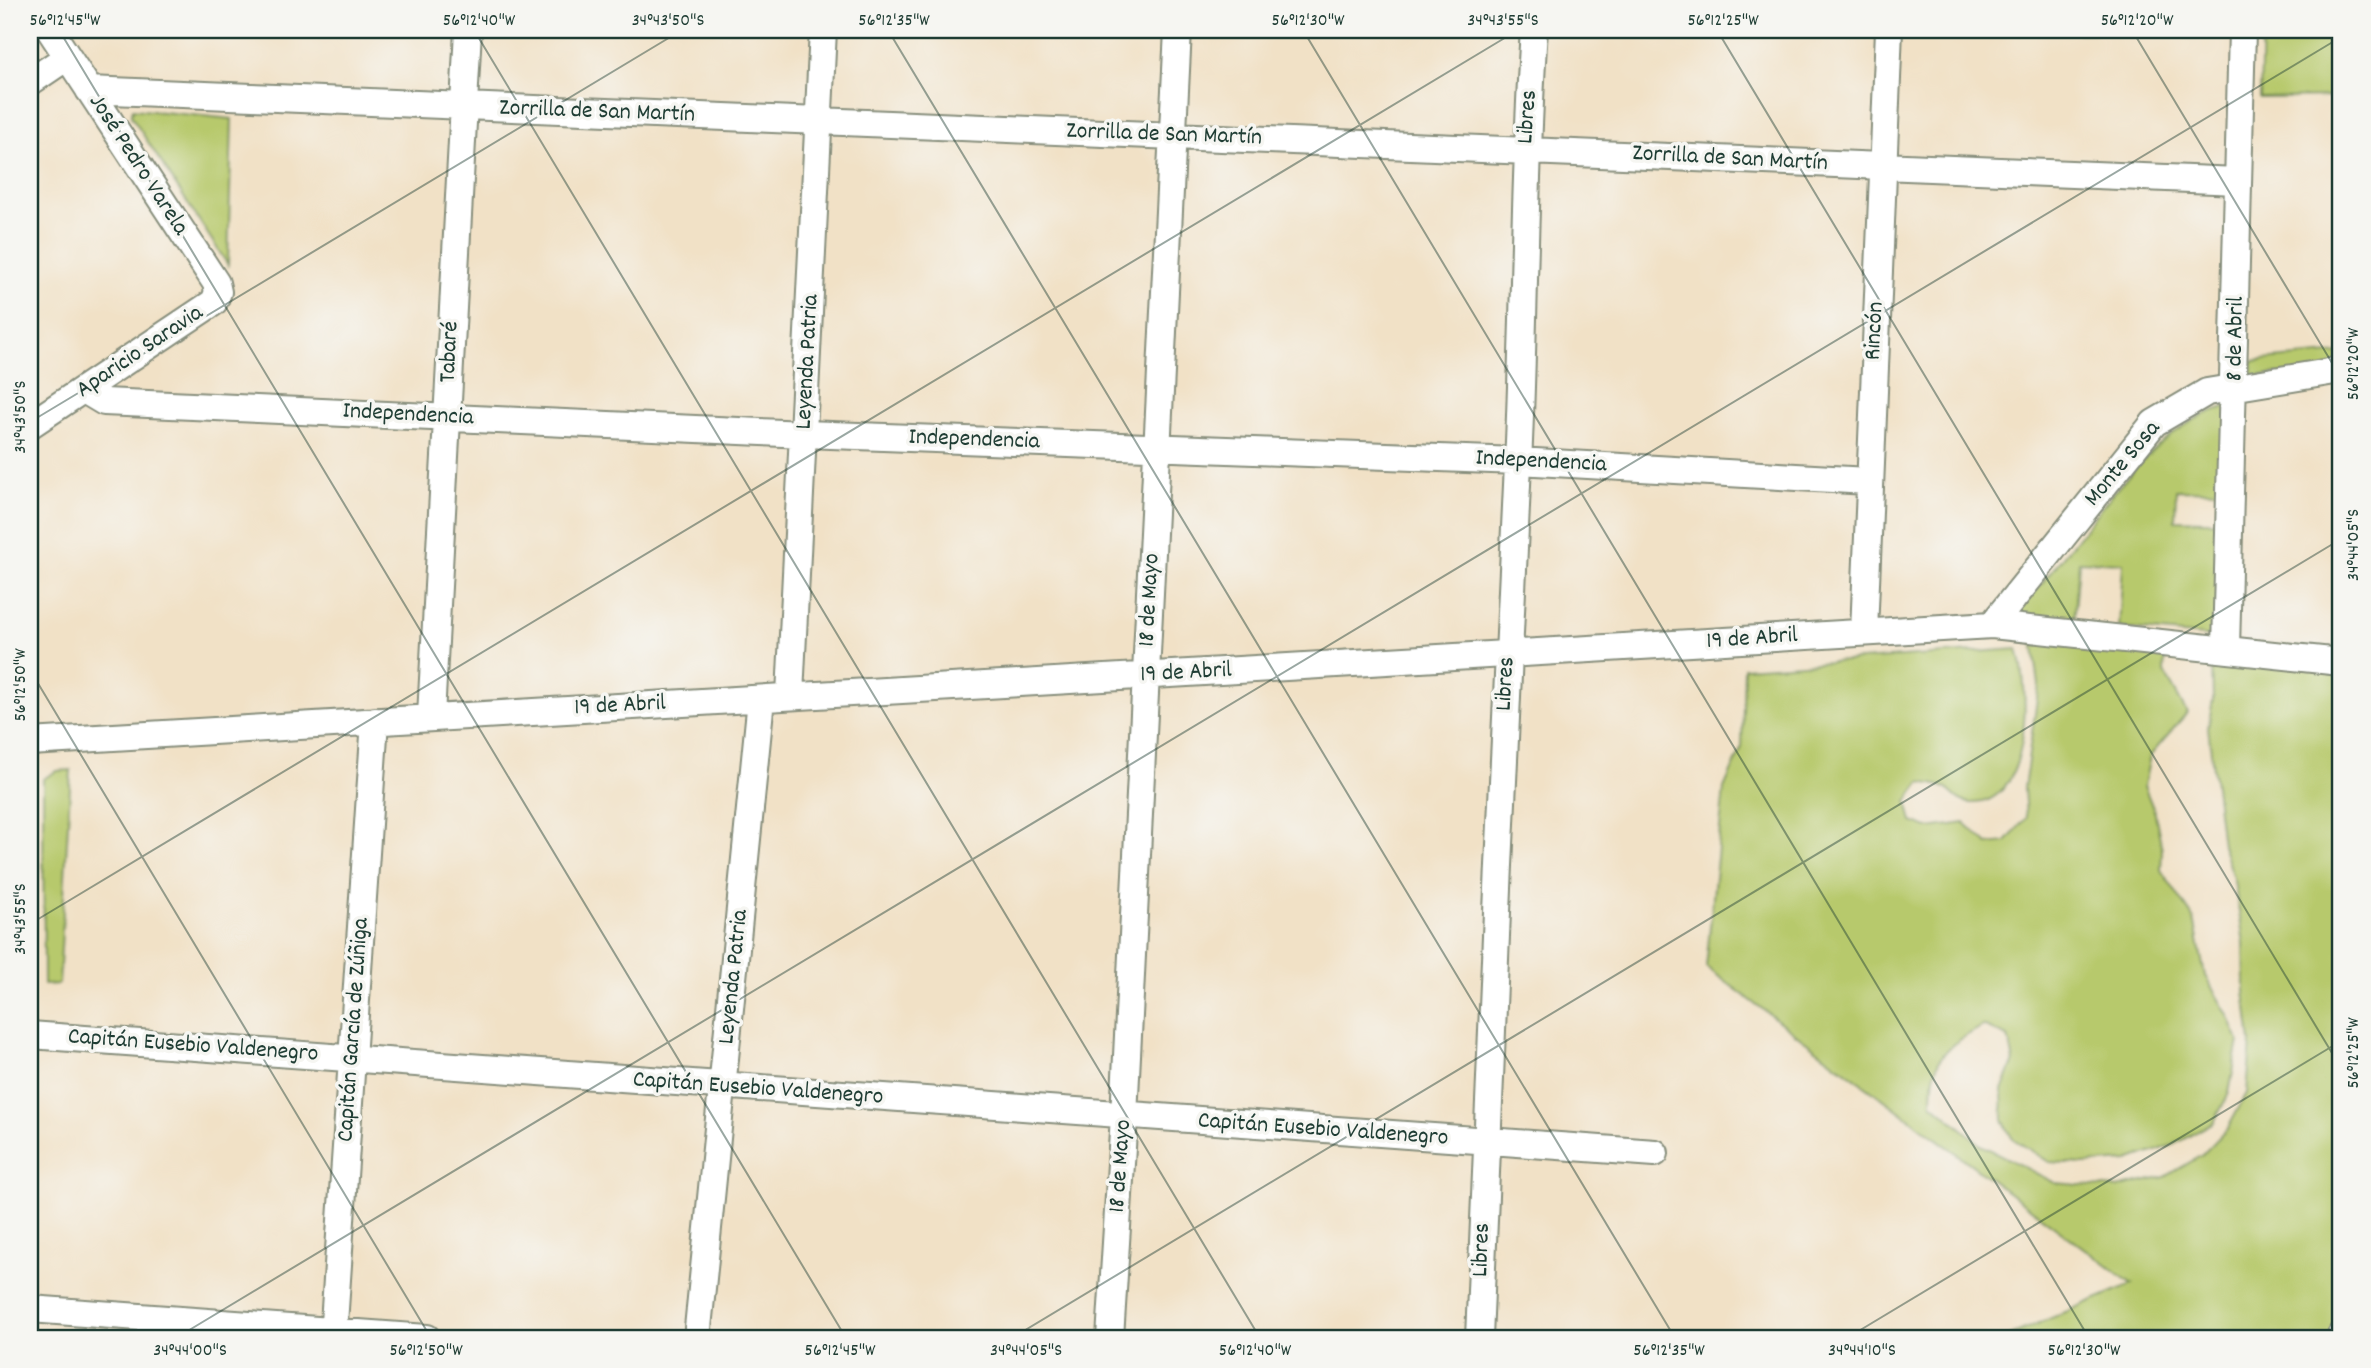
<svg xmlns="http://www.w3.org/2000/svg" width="2371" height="1368" font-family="Dekko,sans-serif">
	<rect width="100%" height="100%" fill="#f6f6f2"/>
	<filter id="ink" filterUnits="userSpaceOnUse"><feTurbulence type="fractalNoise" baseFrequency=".0143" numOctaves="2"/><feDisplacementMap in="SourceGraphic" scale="14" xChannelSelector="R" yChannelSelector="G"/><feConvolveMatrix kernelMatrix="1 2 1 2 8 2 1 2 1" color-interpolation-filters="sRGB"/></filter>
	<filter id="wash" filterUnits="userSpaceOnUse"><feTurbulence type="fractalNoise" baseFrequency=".00686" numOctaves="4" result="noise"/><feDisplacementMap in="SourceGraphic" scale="28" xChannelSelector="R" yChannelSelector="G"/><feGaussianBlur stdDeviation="1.57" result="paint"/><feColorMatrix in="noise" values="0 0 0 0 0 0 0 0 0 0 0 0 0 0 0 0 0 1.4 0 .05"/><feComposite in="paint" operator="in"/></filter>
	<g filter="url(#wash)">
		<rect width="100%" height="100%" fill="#f1e1c6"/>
		<path fill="#b7c96c" stroke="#6b8350" stroke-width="2" d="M2018 30H2125V32L2018 33Z
			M2262 30H2341V97L2260 98Z
			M133 109 232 119 228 265 131 116Z
			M2341 353V370L2253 376 2252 361Z
			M2234 405V491L2176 490 2175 520 2232 522 2214 637 2119 628 2123 563 2079 561 2074 624 2029 621 2019 609C2080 547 2145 421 2234 405Z
			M2033 640 2165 652 2164 672 2187 713 2150 756 2144 786 2155 813 2162 850 2161 870 2194 919 2205 976 2228 1015 2239 1041 2229 1093 2214 1122 2173 1145 2128 1161 2084 1164 2049 1162 2012 1138 2003 1120 2002 1090 2014 1061 2008 1037 1983 1026C1944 1048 1932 1056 1932 1103L1981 1145 2055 1183 2117 1188 2165 1177 2202 1155 2228 1128 2247 1093 2251 1042 2245 991 2244 943 2234 881 2222 845 2208 727 2213 700 2212 663 2224 655 2341 672V1338H2004L2132 1284 1706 967 1724 788 1742 747 1744 668 2018 649C2030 689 2032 806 1970 803 1958 803 1952 791 1943 787 1937 784 1928 784 1921 782L1907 801 1912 822 1928 828 1965 823 1988 844 2006 842 2026 818 2024 788 2039 685Z
			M71 770 59 984 44 985 43 779 57 771Z"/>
		<g id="blocks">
			<path fill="#c19ace" d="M30 386 37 397 30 401Z"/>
		</g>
	</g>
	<g filter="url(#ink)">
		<use href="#blocks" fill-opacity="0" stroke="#888f7d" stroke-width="2"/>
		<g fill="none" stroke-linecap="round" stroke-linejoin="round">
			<g stroke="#888f7d" stroke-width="30">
				<path id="minor" d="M30 82 67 57
					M89 90 2238 181
					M84 390 104 402 805 434 1518 461 1868 481
					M30 425 214 302 218 292 216 283 50 30
					M1992 625 2154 423 2207 392 2341 370
					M1864 632 1889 30
					M2226 648 2242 30
					M790 695 823 30
					M431 716 468 30
					M30 742 1992 625 2341 662
					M30 1035 1655 1153
					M30 1309 427 1338
					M333 1338 375 721
					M697 1338 761 699
					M1110 1338 1124 1116 1178 30
					M1479 1338C1490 1047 1504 755 1518 464 1525 319 1524 174 1534 30
					M2341 1338V1335"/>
			</g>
			<use href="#minor" stroke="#fff" stroke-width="26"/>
		</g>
	</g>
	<path fill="none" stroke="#1f3d34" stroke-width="2" stroke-opacity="0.45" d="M59 30 846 1338M474 30 1260 1338M888 30 1675 1338M1303 30 2089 1338M1717 30 2341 1068M2132 30 2341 378M30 422 682 30M30 670 431 1338M30 924 1518 30M176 1338 2341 37M1012 1338 2341 539M1847 1338 2341 1041"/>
	<g text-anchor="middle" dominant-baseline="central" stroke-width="7" stroke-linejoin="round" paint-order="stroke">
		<g font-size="24" fill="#1f3d34" stroke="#f6f6f2">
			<text transform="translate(597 112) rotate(2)">Zorrilla de San Martín</text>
			<text transform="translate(1528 117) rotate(-86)">Libres</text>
			<text transform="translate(1164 135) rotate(2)">Zorrilla de San Martín</text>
			<text transform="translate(1730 159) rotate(3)">Zorrilla de San Martín</text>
			<text transform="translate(138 165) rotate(57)">José Pedro Varela</text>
			<text transform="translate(1875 331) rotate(-87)">Rincón</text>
			<text transform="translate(2236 339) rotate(-89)">8 de Abril</text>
			<text transform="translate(140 352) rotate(-34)">Aparicio Saravia</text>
			<text transform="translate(450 352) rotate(-87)">Tabaré</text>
			<text transform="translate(808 362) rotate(-87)">Leyenda Patria</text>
			<text transform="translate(408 415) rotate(3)">Independencia</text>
			<text transform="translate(974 440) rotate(2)">Independencia</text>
			<text transform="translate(1541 462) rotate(3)">Independencia</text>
			<text transform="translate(2123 464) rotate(-50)">Monte Sosa</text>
			<text transform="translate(1150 600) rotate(-87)">18 de Mayo</text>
			<text transform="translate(1752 639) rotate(-4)">19 de Abril</text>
			<text transform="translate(1186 673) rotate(-3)">19 de Abril</text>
			<text transform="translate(1506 684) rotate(-87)">Libres</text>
			<text transform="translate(620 706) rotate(-3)">19 de Abril</text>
			<text transform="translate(734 977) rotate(-84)">Leyenda Patria</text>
			<text transform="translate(354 1030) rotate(-86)">Capitán García de Zúñiga</text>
			<text transform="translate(193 1046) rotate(4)">Capitán Eusebio Valdenegro</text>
			<text transform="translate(758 1089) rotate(4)">Capitán Eusebio Valdenegro</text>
			<text transform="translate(1323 1130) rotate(4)">Capitán Eusebio Valdenegro</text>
			<text transform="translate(1121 1166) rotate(-86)">18 de Mayo</text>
			<text transform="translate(1482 1250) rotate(-88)">Libres</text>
		</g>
	</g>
	<rect width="2371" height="1368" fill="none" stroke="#f6f6f2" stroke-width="77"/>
	<rect x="38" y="38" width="2294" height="1292" fill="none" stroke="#1f3d34" stroke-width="2.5"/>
	<g font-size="18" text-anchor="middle" fill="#1f3d34">
		<text x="65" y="25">56°12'45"W</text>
		<text x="479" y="25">56°12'40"W</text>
		<text x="668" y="25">34°43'50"S</text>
		<text x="894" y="25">56°12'35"W</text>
		<text x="1308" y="25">56°12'30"W</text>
		<text x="1503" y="25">34°43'55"S</text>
		<text x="1723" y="25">56°12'25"W</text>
		<text x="2137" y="25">56°12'20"W</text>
		<text transform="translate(2352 364) rotate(-90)" y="6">56°12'20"W</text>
		<text transform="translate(19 417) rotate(-90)" y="6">34°43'50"S</text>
		<text transform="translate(2352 545) rotate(-90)" y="6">34°44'05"S</text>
		<text transform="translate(19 685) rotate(-90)" y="6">56°12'50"W</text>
		<text transform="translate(19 919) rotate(-90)" y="6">34°43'55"S</text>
		<text transform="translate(2352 1053) rotate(-90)" y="6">56°12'25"W</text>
		<text x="190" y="1355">34°44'00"S</text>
		<text x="426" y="1355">56°12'50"W</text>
		<text x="840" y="1355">56°12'45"W</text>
		<text x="1026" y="1355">34°44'05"S</text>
		<text x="1255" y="1355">56°12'40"W</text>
		<text x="1669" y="1355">56°12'35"W</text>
		<text x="1862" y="1355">34°44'10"S</text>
		<text x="2084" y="1355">56°12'30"W</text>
	</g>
</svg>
